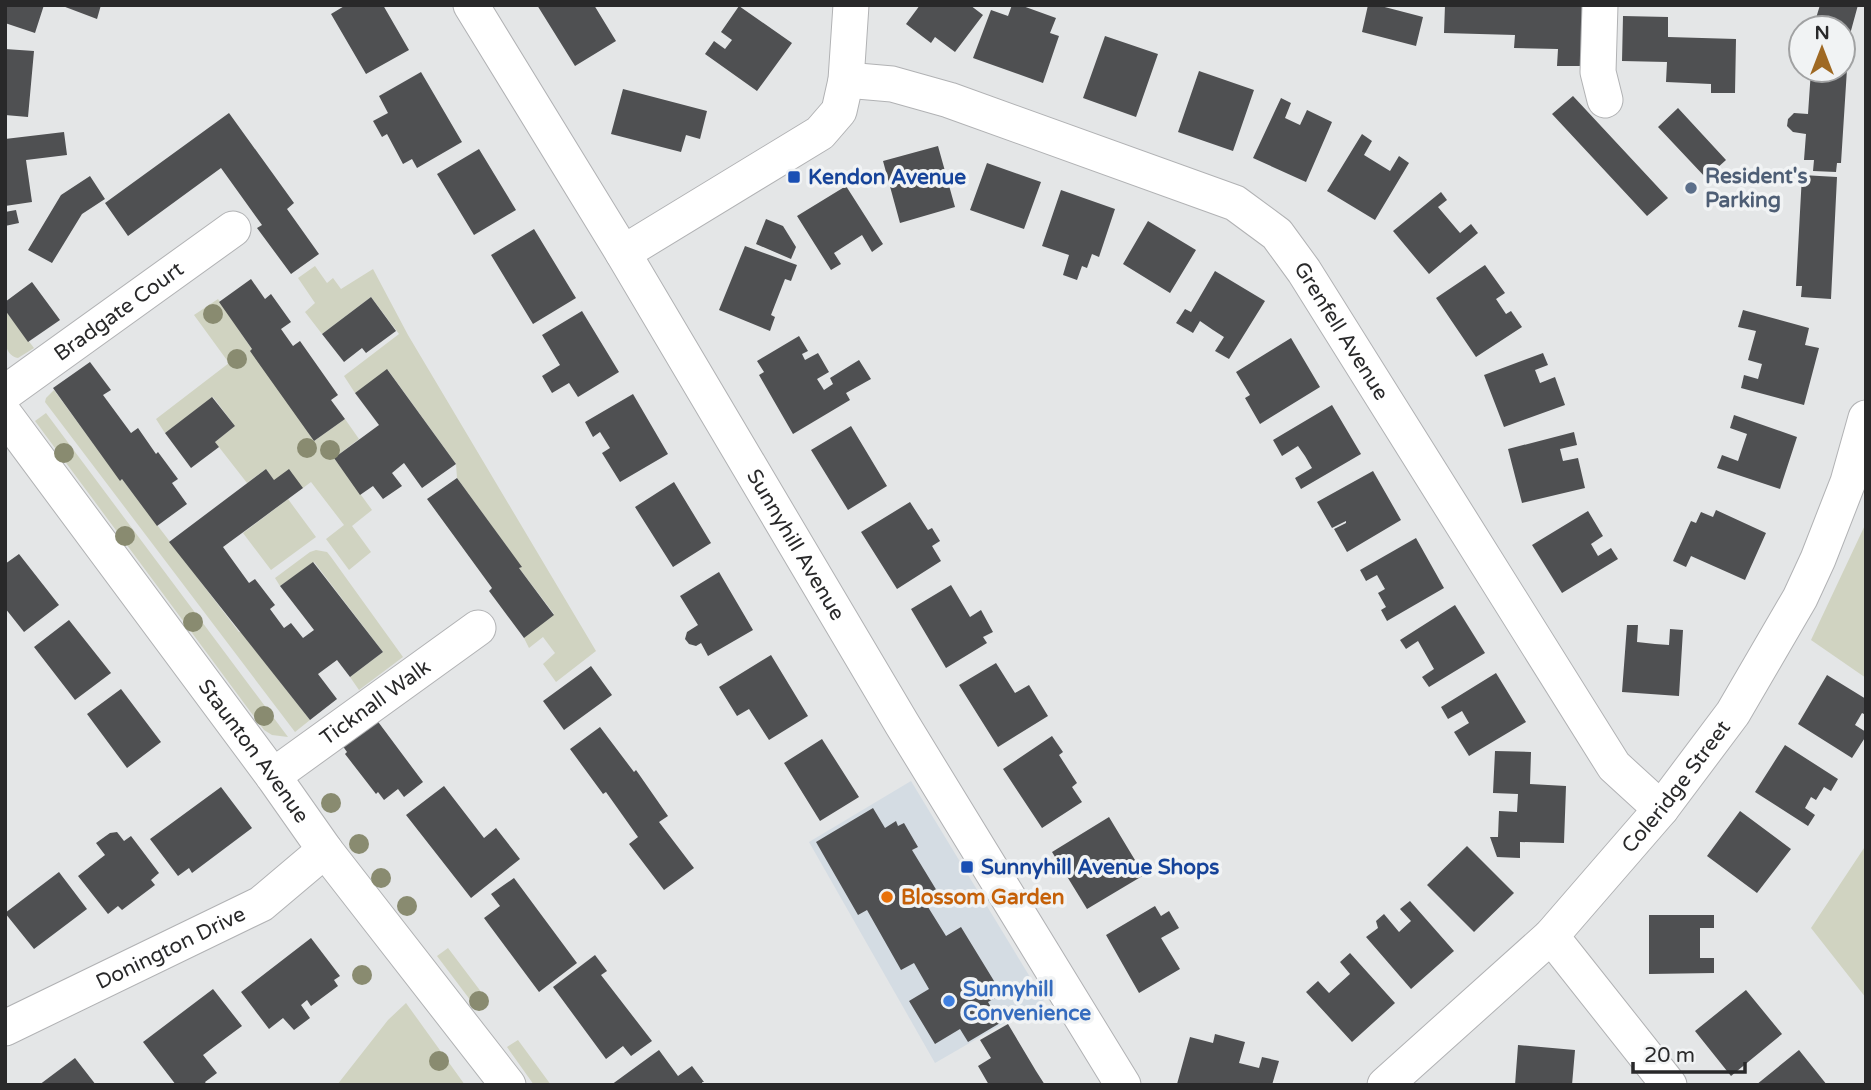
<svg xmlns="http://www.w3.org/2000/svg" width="1871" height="1090" font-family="'Varela Round',sans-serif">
	<rect width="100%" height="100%" fill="#e4e6e7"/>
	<path fill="#d4dce3" d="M911 781 1044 1000 935 1063 809 842Z"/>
	<path fill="#d0d3c1" d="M315 266 327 283 333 278 341 289 373 269 408 335 596 651 556 682 543 664 555 653 543 637 529 648 524 638 554 614 519 568 521 566 457 478 456 464 388 370 355 393 344 376 399 334 371 297 322 334 305 312 315 303 298 278Z
		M218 299 314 441 345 419 359 439 334 458 372 510 352 526 371 552 349 570 326 539 344 525 311 482 303 488 274 480 266 469 247 483 215 442 235 426 213 397 165 433 156 419 229 363 194 315Z
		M5 310 34 348 18 358C0 355 5 326 5 310Z
		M54 390 120 480 122 479 239 632H241L310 720 295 732 45 402 46 398Z
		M46 413 288 737 272 735 264 730 35 421Z
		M288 499 316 537 271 570 243 533Z
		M1866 523V678L1811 640Z
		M316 550 327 552 331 557 403 657 359 690 350 677 383 652 314 562 280 586 275 578 310 552Z
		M1866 845V998L1811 928Z
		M448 948 488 1001 477 1009 437 956Z
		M406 1003 465 1085H337L388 1020Z
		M518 1040 551 1085H534L507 1047Z"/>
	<path fill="#4f5052" d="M5 5H44L35 33 5 23Z
		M60 5H101L97 19Z
		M346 5H383L409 50 366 74 331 14Z
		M537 5H594L616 41 575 66Z
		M920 5H970L983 15 955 52 935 37 931 43 906 24Z
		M1012 5H1020L1056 18 1050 33 1059 36 1043 83 973 58 991 10 1008 16Z
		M1368 5H1377L1423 17 1416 46 1362 32Z
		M1445 5H1583L1581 66H1557L1558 49 1514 48 1515 35 1444 33Z
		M1820 5H1858L1849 38H1846L1844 47 1843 28H1813Z
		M739 6 792 43 757 91 705 54 714 41 725 49 732 40 721 32Z
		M1623 16 1668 17V37L1736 39 1735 93H1711V84L1666 82 1667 62 1622 61Z
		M1105 36 1158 54 1136 117 1083 98Z
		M5 49 34 51 28 117 5 115Z
		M1843 69H1847L1841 163H1837L1836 172 1813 171 1814 160H1804L1806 134 1793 132 1787 126 1788 119 1794 113 1808 114 1811 70Z
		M1199 71 1254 90 1233 151 1178 132Z
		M421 72 462 142 417 168 412 159 403 164 387 134 382 137 373 121 388 113 379 96Z
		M623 89 707 111 700 139 686 135 681 152 611 134Z
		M1573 96 1668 198 1647 216 1552 114Z
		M1281 98 1291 103 1285 118 1300 125 1307 110 1332 122 1306 182 1253 158Z
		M1678 108 1726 160 1706 178 1658 127Z
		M229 113 294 203 287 209 319 254 291 274 257 228 262 225 221 168 128 236 105 203Z
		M64 132 67 155 26 160 32 202 5 206V139Z
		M1362 134 1372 141 1364 155 1390 171 1399 156 1409 163 1375 220 1327 191Z
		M938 146 955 207 900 223 883 161Z
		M479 149 516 210 474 235 437 174Z
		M987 163 1041 182 1024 229 970 210Z
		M1802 175 1837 177 1831 299 1801 297 1802 286H1796Z
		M90 176 105 199 82 214 52 263 28 250 61 195Z
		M846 186 883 244 872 252 862 235 834 253 841 264 831 270 797 216Z
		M1061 190 1115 209 1099 257 1092 254 1087 268 1082 266 1077 280 1063 275 1069 255 1042 246Z
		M1441 192 1447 200 1438 207 1460 233 1471 224 1478 233 1429 274 1393 231Z
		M16 210 19 223 5 226V212Z
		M766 219 783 226 796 247 791 259 756 244Z
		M1148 221 1196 250 1170 293 1123 264Z
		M534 229 576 298 533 324 491 255Z
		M745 246 797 265 791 281 785 279 771 315 775 317 770 331 719 310Z
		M1485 265 1505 293 1496 299 1506 314 1511 311 1522 327 1476 357 1436 298Z
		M1215 271 1265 301 1229 359 1215 351 1224 337 1213 330 1200 321 1193 333 1176 323 1185 309 1191 312Z
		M251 279 265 299 271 294 291 322 281 329 293 346 300 341 338 395 331 400 345 419 314 441 250 351 252 349 219 302Z
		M32 282 60 320 28 342 5 310V302Z
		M371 297 396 331 366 353 362 348 344 362 322 334Z
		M1743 310 1809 328 1805 345 1819 348 1804 405 1741 388 1744 375 1758 379 1762 364 1748 360 1756 331 1738 327Z
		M582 311 619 372 578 397 569 383 552 393 542 376 560 365 542 335Z
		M799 336 808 351 802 354 805 360 818 353 829 372 817 379 824 390 833 384 830 378 859 360 871 379 846 393 850 400 793 434 759 375 764 372 757 361Z
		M1291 338 1320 387 1260 424 1245 398 1250 395 1236 372Z
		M1543 353 1548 365 1535 370 1540 383 1555 377 1565 405 1504 427 1484 375Z
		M90 362 111 390 103 395 131 433 138 428 156 454 158 452 178 479 172 483 187 504 157 526 122 479 120 481 53 388Z
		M387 369 456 464 422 488 404 463 392 473 402 486 383 499 373 486 360 495 334 458 379 425 355 393Z
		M633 394 668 454 620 482 602 453 610 448 600 432 593 437 585 422Z
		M212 397 235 426 215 442 219 447 191 468 165 433Z
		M1332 405 1361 454 1301 489 1295 478 1312 468 1305 456 1298 446 1282 456 1273 440Z
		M1734 415 1797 437 1780 489 1717 468 1722 455 1738 461 1747 434 1730 428Z
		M851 426 887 486 848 510 811 450Z
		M1574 432 1577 445 1560 449 1563 461 1578 458 1585 488 1522 503 1508 449Z
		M266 469 274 480 289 469 303 488 223 547 249 583 255 579 275 605 270 609 284 628 291 623 303 638 314 630 280 586 313 562 383 652 350 677 337 660 318 674 337 699 310 720 169 542Z
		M1373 471 1401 520 1347 552 1334 529 1346 523V521L1332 528 1317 502Z
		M457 478 522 567 519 568 554 615 524 638 489 591 492 588 427 499Z
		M674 482 711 543 673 567 635 507Z
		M910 502 928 530 932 528 940 541 932 546 941 561 897 589 861 532Z
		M1716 510 1766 533 1745 580 1691 556 1686 567 1673 561 1691 521 1696 523 1701 512 1713 517Z
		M1588 511 1603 536 1591 544 1598 556 1611 548 1618 559 1562 593 1532 545Z
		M1416 538 1444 588 1387 621 1381 610 1386 607 1378 593 1385 589 1377 575 1366 581 1360 570Z
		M19 554 59 605 24 632 5 608V564Z
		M719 572 753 630 708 656 701 643 696 646 689 644 685 639 687 632 698 625 680 596Z
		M951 585 970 617 981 610 993 632 983 637 987 643 946 668 911 609Z
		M1455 605 1485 653 1429 687 1422 677 1434 669 1418 641 1406 649 1400 640Z
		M69 620 111 673 75 700 34 647Z
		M1627 625H1638L1637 642 1655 644 1669 645 1670 629 1683 630 1679 696 1622 692Z
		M771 655 808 716 769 740 749 709 737 716 719 687Z
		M996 663 1015 693 1029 685 1048 716 998 747 959 685Z
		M591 666 612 695 564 730 543 701Z
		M1496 673 1526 722 1469 756 1454 732 1469 723 1462 711 1448 719 1441 707Z
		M1827 675 1866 699V715L1862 713 1855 725 1866 732V736L1852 758 1798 724Z
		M121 689 161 742 127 768 87 714Z
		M376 719 423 782 404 797 398 789 384 800 378 792 376 794 345 754 347 752 342 745Z
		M600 727 634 772 636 770 668 816 659 822 694 868 664 890 629 844 638 837 606 792 603 794 570 749Z
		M1052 736 1063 752 1059 755 1077 783 1072 787 1082 802 1042 828 1003 769Z
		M822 739 859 797 820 821 784 763Z
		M1785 745 1838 779 1831 791 1824 787 1816 800 1811 797 1805 808 1815 815 1808 826 1755 792Z
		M1495 751 1531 752 1530 784 1566 786 1564 843 1520 842V858L1497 857 1490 837H1498L1499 811 1517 812 1518 794 1493 793Z
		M444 786 484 838 496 828 520 859 471 898 406 815Z
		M221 787 252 828 192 873 189 868 178 876 150 839Z
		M873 808 885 828 896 821 898 826 904 823 918 847 912 850 937 891 923 899 946 936 961 927 1002 994 988 1002 1000 1023 968 1042 960 1029 935 1044 909 1001 929 989 914 963 901 970 867 910 858 915 816 842Z
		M1740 811 1791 849 1757 893 1707 856Z
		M1109 817 1144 875 1087 909 1052 852Z
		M117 832 124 841 131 836 159 873 151 880 155 885 122 910 118 906 108 914 78 876 105 855 96 843 110 833Z
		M1467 846 1514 893 1474 932 1427 885Z
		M59 872 87 909 34 949 5 913Z
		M514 878 577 963 539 992 484 918 500 906 491 894Z
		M1410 901 1454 951 1411 989 1366 937 1378 928 1376 921 1384 914 1399 932 1411 921 1400 909Z
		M1155 906 1161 916 1169 911 1179 928 1161 938 1180 969 1139 993 1106 935Z
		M1649 915H1714V928H1700V958H1714V973L1649 974Z
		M311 938 340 976 334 980 338 986 311 1006 307 1000 301 1005 310 1018 294 1030 283 1018 269 1029 241 992Z
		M1350 953 1395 1003 1352 1042 1306 992 1318 981 1329 993 1350 974 1340 962Z
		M595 955 607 971 601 975 652 1041 631 1056 623 1046 606 1059 553 987Z
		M213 989 242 1026 203 1055 217 1073 205 1082 207 1085H176L143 1042Z
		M1746 990 1782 1034 1731 1076 1695 1031Z
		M1008 1024 1036 1071 1045 1085H989L978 1066 991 1058 980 1040Z
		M1215 1034 1245 1042 1239 1063 1259 1068 1262 1057 1279 1061 1272 1085 1177 1084 1190 1037 1213 1043Z
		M1518 1045 1575 1050 1572 1085H1515Z
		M659 1050 678 1076 692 1066 704 1082H702L703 1085H611Z
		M1799 1050 1827 1085H1756Z
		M75 1058 96 1085H39Z"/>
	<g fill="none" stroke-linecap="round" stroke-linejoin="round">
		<g stroke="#b1b2b4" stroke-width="37">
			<g id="minor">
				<path id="s1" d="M471 5 623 253 902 724 1123 1085"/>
				<path d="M1600 5 1598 72 1605 100"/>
				<path id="s2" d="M846 80 892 84 949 100 1235 203 1277 234 1304 271 1614 766 1661 809"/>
				<path d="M623 253 820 133 839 111 846 80 851 5"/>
				<path id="s3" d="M5 393 233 229"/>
				<path id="s4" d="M5 415 273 776 325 850 508 1085"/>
				<path id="s5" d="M273 776 478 628"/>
				<path d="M1551 936 1669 1085"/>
				<path id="s6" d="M5 1028 261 904 325 850"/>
				<path id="s7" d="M1385 1085 1551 936 1661 809 1733 713 1800 598 1818 559 1848 482 1866 418"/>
			</g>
		</g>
		<use href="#minor" stroke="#fff" stroke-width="35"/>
	</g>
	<g fill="#898b70">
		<circle cx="213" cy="314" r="10"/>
		<circle cx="237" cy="359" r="10"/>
		<circle cx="307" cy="448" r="10"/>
		<circle cx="330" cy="450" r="10"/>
		<circle cx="64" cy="453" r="10"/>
		<circle cx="125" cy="536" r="10"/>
		<circle cx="193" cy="622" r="10"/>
		<circle cx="264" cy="716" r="10"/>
		<circle cx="331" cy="803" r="10"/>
		<circle cx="359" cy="844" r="10"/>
		<circle cx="381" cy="878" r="10"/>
		<circle cx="407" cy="906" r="10"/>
		<circle cx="362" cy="975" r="10"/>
		<circle cx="479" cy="1001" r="10"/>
		<circle cx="439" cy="1061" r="10"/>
	</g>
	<g fill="#1a4fb4" stroke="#f1f3f4" stroke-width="2.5">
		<rect x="787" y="170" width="14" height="14" rx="3.5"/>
		<rect x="960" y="860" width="14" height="14" rx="3.5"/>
	</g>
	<circle fill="#5c6f8a" stroke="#f1f3f4" stroke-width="2.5" cx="1691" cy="188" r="7"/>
	<circle fill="#e8710a" stroke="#f1f3f4" stroke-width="2.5" cx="887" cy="897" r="7"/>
	<circle fill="#3f7fe0" stroke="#f1f3f4" stroke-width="2.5" cx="949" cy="1001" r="7"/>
	<g text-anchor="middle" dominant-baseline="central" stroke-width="7" stroke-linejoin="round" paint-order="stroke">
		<g font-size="21" font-weight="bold" fill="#4e5e75" stroke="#f1f3f4" text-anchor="start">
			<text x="1705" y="176">Resident's<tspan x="1705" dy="24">Parking</tspan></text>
		</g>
		<g font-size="21" font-weight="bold" fill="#164399" stroke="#f1f3f4" text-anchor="start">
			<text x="808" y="177">Kendon Avenue</text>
			<text x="981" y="867">Sunnyhill Avenue Shops</text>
		</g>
		<g font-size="21" fill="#29292a" stroke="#f1f3f4">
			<text stroke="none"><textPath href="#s3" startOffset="140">Bradgate Court</textPath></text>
			<text stroke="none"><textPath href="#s2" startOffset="578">Grenfell Avenue</textPath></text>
			<text stroke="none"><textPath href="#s1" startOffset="630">Sunnyhill Avenue</textPath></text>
			<text stroke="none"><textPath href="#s5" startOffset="126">Ticknall Walk</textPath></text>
			<text stroke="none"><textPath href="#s4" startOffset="418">Staunton Avenue</textPath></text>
			<text stroke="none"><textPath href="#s7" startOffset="418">Coleridge Street</textPath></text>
			<text stroke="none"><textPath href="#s6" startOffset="184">Donington Drive</textPath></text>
		</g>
		<g font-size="21" font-weight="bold" fill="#c56008" stroke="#f1f3f4" text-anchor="start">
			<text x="901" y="897">Blossom Garden</text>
		</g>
		<g font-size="21" font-weight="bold" fill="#366cbe" stroke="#f1f3f4" text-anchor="start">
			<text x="963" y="989">Sunnyhill<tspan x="963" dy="24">Convenience</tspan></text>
		</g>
	</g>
	<rect width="1871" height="1090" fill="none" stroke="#29292a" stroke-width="14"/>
	<g transform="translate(1822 49)"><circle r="33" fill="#f1f3f4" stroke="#a1a2a3" stroke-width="2"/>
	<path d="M0-5L12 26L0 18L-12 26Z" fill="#9f6923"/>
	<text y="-10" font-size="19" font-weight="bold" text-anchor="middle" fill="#29292a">N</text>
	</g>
	<path d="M1633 1062v10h112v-10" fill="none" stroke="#29292a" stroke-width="3.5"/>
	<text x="1644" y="1062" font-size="21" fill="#29292a" stroke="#f1f3f4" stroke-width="5" paint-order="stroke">20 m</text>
</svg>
